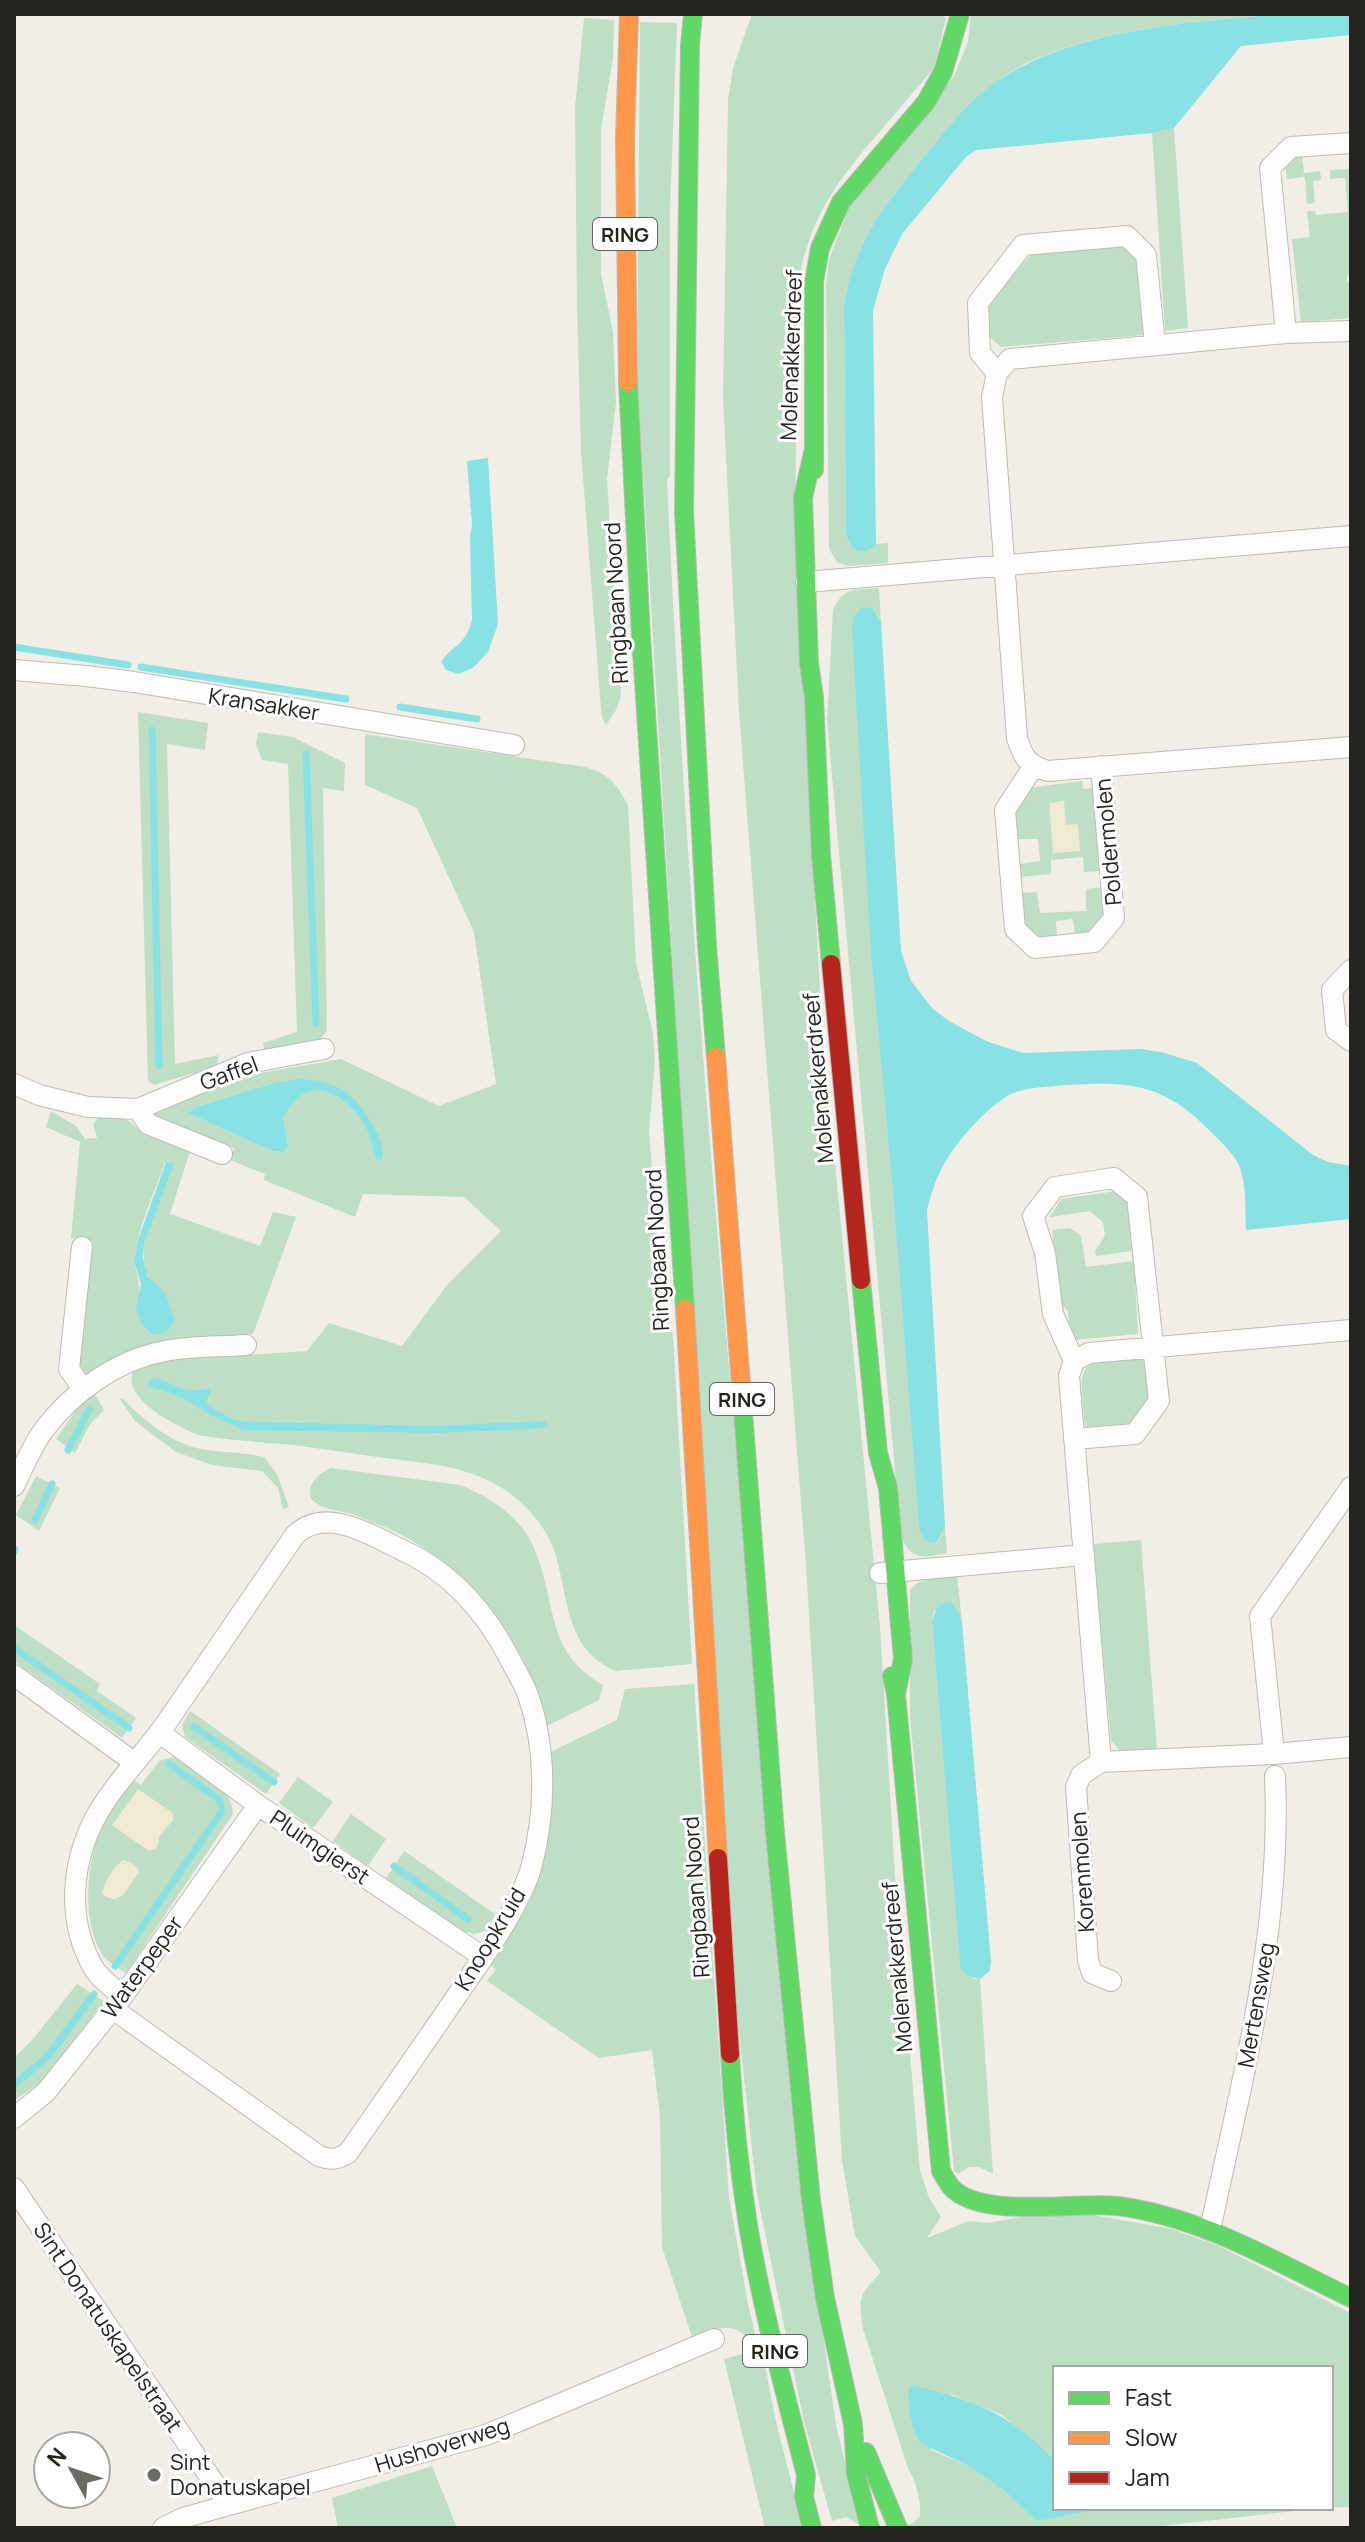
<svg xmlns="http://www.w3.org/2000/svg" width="1365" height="2542" font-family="Manrope,sans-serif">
	<rect width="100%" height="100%" fill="#f1eee7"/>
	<path fill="#bedec5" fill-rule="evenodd" d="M752 14H941L946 18 934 68 864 150 839 182 823 208 812 232 802 263 798 299 795 519 822 1030 880 1627 896 1892 920 2170 929 2198 941 2217 927 2238 969 2221 988 2223 1038 2214 1081 2213 1172 2229 1219 2246 1351 2313V2507H1331V2368H1055V2461L1002 2415 951 2394 931 2450 971 2467 1008 2494 1036 2521 1094 2508H1320L1144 2528H905L904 2525 913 2523 920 2516C921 2501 916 2480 908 2468L863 2329C858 2296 859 2296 881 2272L855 2236 842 2161 806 1566 739 712 723 398 728 100 733 68Z
		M971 14H1286C1204 20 1066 30 999 80 966 104 941 137 915 168 878 213 853 248 844 306L846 532C848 549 863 560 876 544L888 543V563L848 566 837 562 829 549 826 286 829 259 849 208 954 76 968 42Z
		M584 18 614 20 613 58 601 129V274L613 332 616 402 607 479 621 696 616 710 606 725 602 718 600 697 581 451 577 305 575 107Z
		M640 22 677 23 670 210V476L667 480C694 1077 758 1671 813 2265L836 2425 860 2525 846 2517 832 2521 804 2422 757 2194 735 1997 637 374Z
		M1174 128 1188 328 1165 331 1152 133Z
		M1302 155 1304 173 1320 171 1321 180 1313 181 1315 203 1307 204 1305 177 1287 179 1285 166 1294 156Z
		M1351 169V270L1346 279 1351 284V318L1301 322 1292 239 1310 237 1307 211H1315L1316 215 1348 212 1345 178 1330 179V170Z
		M1125 243 1137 252 1144 335 1001 347 986 334V308L1033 252Z
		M879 588 881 622 877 614 869 917 871 956 893 1194 919 1529 932 1543 939 1541 945 1526 947 1553C923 1558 912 1561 901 1537L827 720 833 610C844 586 855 590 879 588Z
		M138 712 208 723 205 750 167 744 175 1064 218 1055V1066L154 1085 148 1081Z
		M258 732 293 737 345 763 344 791 323 788 327 1030 320 1040 265 1053 263 1043 297 1032 288 764 262 760 256 744Z
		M365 734 585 767C609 774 616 783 628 805L636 963 653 1034 655 1061 649 1130 659 1264 673 1336 692 1664 616 1671C565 1650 569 1598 555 1553 548 1530 530 1509 512 1495 474 1466 431 1464 385 1458 357 1454 329 1450 301 1446 267 1442 232 1441 198 1435 176 1425 117 1398 135 1368L165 1356 222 1357 307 1351 329 1323 402 1346 447 1285 501 1231 464 1197 363 1194 355 1217 264 1180 265 1174 230 1160 234 1148 152 1118 150 1113 159 1106 254 1074 341 1059 439 1106 496 1084 474 932 417 808 365 785ZM274 1083 349 1094 382 1159 376 1158C373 1148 371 1137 366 1128 356 1109 328 1080 304 1093 295 1098 289 1109 283 1117L288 1146 283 1152 272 1151 188 1113 196 1107Z
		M1082 781 1083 789 1095 788 1100 871 1084 872 1083 857 1051 860V874L1020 877 1019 864 1040 861 1038 839H1018L1016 812 1028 788Z
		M1102 887 1105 919 1093 933 1075 935 1073 919 1056 921 1057 937 1039 938 1023 926 1020 893 1037 892 1040 913 1086 911V889Z
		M51 1111 76 1126 85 1139 97 1138 93 1124 98 1118H125L145 1135 190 1151 170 1214 260 1246 273 1212 296 1217 253 1334 194 1340 89 1378 76 1360 92 1241 71 1238 80 1142 46 1127ZM165 1162H168C159 1191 135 1246 147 1274 151 1282 159 1287 165 1292L139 1295C141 1281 134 1271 135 1258 138 1226 155 1192 165 1162Z
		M1116 1191 1127 1200 1132 1251 1096 1256 1095 1251 1105 1236 1103 1222 1090 1211 1050 1217 1061 1199Z
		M1070 1228 1081 1236 1086 1267 1134 1261 1138 1334 1074 1340 1070 1334 1068 1311 1059 1302 1052 1230Z
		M1143 1357 1150 1403 1128 1424 1085 1427C1079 1358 1074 1364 1143 1357Z
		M94 1393 104 1410 90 1424 75 1453 56 1439 79 1406Z
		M122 1398C143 1419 170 1443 201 1449 221 1453 243 1452 264 1457L277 1474 289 1507 283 1509 278 1488 262 1471 212 1465 176 1452 135 1421 120 1399Z
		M331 1468 460 1485C492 1498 524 1519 536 1553 557 1606 546 1653 603 1685L599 1700 547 1726C539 1701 532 1675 519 1652 490 1601 445 1555 392 1530 379 1525 366 1519 352 1514 339 1510 322 1510 312 1500 305 1486 318 1473 331 1468Z
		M36 1476 60 1488 39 1531 16 1515Z
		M1141 1540 1157 1750 1121 1752 1111 1740 1093 1544Z
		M957 1575 962 1622 958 1611H934L932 1622 960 1967 975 1979H980L993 2174 979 2167H969L958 2174 954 2171 910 1717V1590C922 1576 940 1577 957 1575Z
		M14 1625 100 1684 97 1691 136 1718 122 1738 14 1661Z
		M694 1684 729 2197 748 2304 760 2355 764 2360 776 2422 803 2528H765L724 2359 745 2353 755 2354C744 2319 720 2326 692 2337L662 2247 660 2117 652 2050 599 2058 487 1981 496 1969 490 1965C537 1894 557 1837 550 1752L617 1720 625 1689Z
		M190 1711 280 1774 266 1794 185 1737 182 1725Z
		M177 1756C199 1771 232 1785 233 1814L126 1973C118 1967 106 1962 102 1954 80 1918 87 1857 104 1821 111 1806 123 1793 132 1779L141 1785 159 1761Z
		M298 1777 333 1802 313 1828 279 1803Z
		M351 1814 386 1839 368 1866 333 1841Z
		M404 1851 495 1914 487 1931 474 1934 460 1930 386 1878Z
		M77 1984 104 2001 41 2082 14 2101V2058L33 2039Z
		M432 2466 457 2528H338L332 2498Z"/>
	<path fill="#f0ead2" d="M1064 801 1066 825 1078 824 1080 851 1053 853 1049 803Z
		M138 1789 173 1813V1820L159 1837 157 1848 149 1851 112 1825Z
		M123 1860 130 1862 138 1868 139 1872C129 1885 119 1911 102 1893 106 1879 112 1869 123 1860Z"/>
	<path fill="#89e1e4" d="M1286 14H1351V35L1241 46 1174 128 1152 133 976 150 966 157 902 234 885 269 873 310 876 544C863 560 848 549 846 532L844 306C853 248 878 213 915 168 941 137 965 103 999 80 1074 29 1198 21 1286 14Z
		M488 458 498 624 488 652 474 667 459 674 446 670 441 662C454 643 465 647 472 620L470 537 472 525 467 461Z
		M862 607 873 609 881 622 901 951 911 981 932 1008 949 1021 986 1041 1023 1053 1140 1049 1161 1052 1197 1063 1313 1155 1328 1162 1351 1166V1219L1246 1230C1245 1209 1247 1182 1238 1163 1231 1151 1220 1141 1210 1131 1164 1083 1128 1081 1065 1085 1048 1087 1027 1087 1011 1094 986 1107 953 1145 941 1170 934 1183 931 1196 927 1210L945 1526 938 1541 932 1543 926 1541 919 1529 893 1194 871 956 852 627 853 617Z
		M301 1079C318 1080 335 1083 349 1094 363 1106 387 1142 382 1160L376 1159C373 1149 371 1138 366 1128 356 1109 328 1081 305 1093 295 1098 289 1109 283 1117L288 1146 283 1152 272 1151 188 1113 196 1107 274 1083Z
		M166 1162 174 1164 144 1243 143 1259 148 1277 165 1292 174 1319 171 1328 160 1335 153 1334 142 1325 136 1308 141 1284 134 1262 138 1240Z
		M156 1378C179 1385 185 1395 209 1388L210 1394 206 1400 208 1406 235 1420 252 1422 433 1426 545 1421 547 1424 544 1427 529 1429 437 1433 243 1430 209 1414 181 1397 148 1386 151 1379Z
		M950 1601 958 1611 962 1622 991 1962 990 1971 980 1979 966 1975 960 1967 932 1621 938 1605Z
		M909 2385C974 2399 1009 2413 1055 2461V2508H1094L1095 2510 1036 2521 1008 2494 971 2467 922 2444C910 2430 907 2403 909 2385Z"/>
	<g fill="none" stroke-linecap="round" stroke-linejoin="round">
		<path stroke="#89e1e4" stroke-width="7" d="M14 647 128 665
			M141 667 346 699
			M400 707 477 719
			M152 730 159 1066
			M306 754 316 1024
			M68 1450 89 1410
			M35 1520 52 1484
			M14 1552 15 1549
			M14 1648 129 1728
			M194 1727 274 1782
			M394 1866 468 1919
			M115 1966 222 1811 220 1800 169 1764
			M14 2085 49 2055 94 1994"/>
		<g stroke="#bdbbb6" stroke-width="22">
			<path id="street" d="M1351 331 1286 333 1010 359 997 373 992 397 1017 738C1023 757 1027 765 1048 771L1351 747
				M1286 333 1270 168 1291 147 1351 143
				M997 373 980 353 978 303 1023 245 1127 236 1146 255 1155 345
				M806 582 1351 536
				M14 670 86 676 134 682 514 745
				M1033 767 1005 810 1015 929 1035 948 1094 942 1114 918 1101 766
				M1351 970 1332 990 1336 1030 1351 1041
				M14 1084 39 1095 88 1107 138 1109 248 1063 324 1049
				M138 1109 148 1124 222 1154
				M82 1247 69 1369 83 1389
				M1074 1361 1089 1353 1351 1330
				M1075 1439 1135 1434 1159 1401 1137 1197 1114 1178 1055 1187 1033 1216 1045 1253 1053 1314 1074 1361 1069 1376 1101 1762 1274 1754 1351 1747
				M14 1486C23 1468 31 1448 43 1431 72 1392 117 1360 165 1351 191 1346 220 1347 246 1345
				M880 1573 1084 1555
				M14 1675 135 1763
				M160 1733 258 1805 483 1957
				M1274 1754 1260 1616 1351 1487
				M1101 1762 1081 1775 1076 1787 1088 1960 1092 1973 1111 1981
				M113 2009 319 2156C331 2160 337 2160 348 2153 385 2100 422 2047 458 1994 481 1961 520 1906 531 1868 546 1813 547 1750 528 1695 524 1684 517 1673 512 1663 487 1613 452 1572 400 1549 369 1534 325 1506 295 1535 252 1597 210 1660 167 1722 144 1755 113 1784 94 1820 71 1866 67 1921 93 1967 99 1978 113 1988 123 1996
				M14 2118 46 2092 123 1996 258 1805
				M14 2188 229 2505
				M1210 2230C1242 2080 1282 1931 1275 1776
				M163 2528 183 2518 229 2505 486 2435 714 2339"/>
		</g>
		<g stroke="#bdbbb6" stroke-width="20">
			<path id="fast" d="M693 14 690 45 684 512 707 945 716 1057
				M628 382 641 636 685 1309
				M813 453 803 498 809 663 814 697 821 855 831 964
				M814 470V282L820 248 841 202 926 102 943 72 960 14
				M861 1280 878 1453 888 1488 903 1659 896 1694
				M741 1385 775 1833 811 2200 825 2298 853 2424 856 2474 870 2528
				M892 1676 896 1694 941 2171C944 2176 947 2182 951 2187 981 2220 1075 2201 1118 2206 1202 2217 1276 2262 1351 2298
				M730 2054C733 2111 739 2168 748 2225 762 2309 785 2392 806 2475L804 2497 812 2528
				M866 2452 898 2528"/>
		</g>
		<g stroke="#bdbbb6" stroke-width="20">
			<path id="slow" d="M628 382 625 138 629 14
				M716 1057 741 1385
				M685 1309 718 1858"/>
		</g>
		<g stroke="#bdbbb6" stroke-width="20">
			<path id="jam" d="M831 964 861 1280
				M718 1858 730 2054"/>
		</g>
		<use href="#street" stroke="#fdfcfb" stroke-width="20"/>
		<use href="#fast" stroke="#63d668" stroke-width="18"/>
		<use href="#slow" stroke="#ff974d" stroke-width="18"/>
		<use href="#jam" stroke="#b3261e" stroke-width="18"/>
	</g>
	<circle fill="#6c6a64" stroke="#fff" stroke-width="3" cx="154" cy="2475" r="8"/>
	<g text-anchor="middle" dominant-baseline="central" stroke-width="6" stroke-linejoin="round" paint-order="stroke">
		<g fill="#fff" stroke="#666562" stroke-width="2">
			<rect x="593" y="218" width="64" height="32" rx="6"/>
			<rect x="710" y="1383" width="64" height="32" rx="6"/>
			<rect x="743" y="2335" width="64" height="32" rx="6"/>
		</g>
		<g font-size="20" font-weight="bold" fill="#25231e">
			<text x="625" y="234">RING</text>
			<text x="742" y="1399">RING</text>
			<text x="775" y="2351">RING</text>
		</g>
		<g font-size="22" fill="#25231e" stroke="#fff">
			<text transform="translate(791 355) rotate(-88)">Molenakkerdreef</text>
			<text transform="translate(616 603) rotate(-93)">Ringbaan Noord</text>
			<text transform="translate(264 704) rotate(9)">Kransakker</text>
			<text transform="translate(1108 842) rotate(-95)">Poldermolen</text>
			<text transform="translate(229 1073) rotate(-20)">Gaffel</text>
			<text transform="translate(818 1078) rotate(-95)">Molenakkerdreef</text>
			<text transform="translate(657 1250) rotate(-93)">Ringbaan Noord</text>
			<text transform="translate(320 1847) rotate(34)">Pluimgierst</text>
			<text transform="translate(1082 1872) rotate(-94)">Korenmolen</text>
			<text transform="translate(696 1897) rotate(-94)">Ringbaan Noord</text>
			<text transform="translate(490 1939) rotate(-59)">Knoopkruid</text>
			<text transform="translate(142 1967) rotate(-54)">Waterpeper</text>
			<text transform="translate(897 1967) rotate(-95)">Molenakkerdreef</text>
			<text transform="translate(1256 2005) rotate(-80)">Mertensweg</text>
			<text transform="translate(108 2327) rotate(56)">Sint Donatuskapelstraat</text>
			<text transform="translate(442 2445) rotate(-17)">Hushoverweg</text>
		</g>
		<g font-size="22" fill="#25231e" stroke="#fff" text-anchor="start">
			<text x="170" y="2462">Sint<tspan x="170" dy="25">Donatuskapel</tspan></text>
		</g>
	</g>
	<rect width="1365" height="2542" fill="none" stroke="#25231e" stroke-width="32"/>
	<rect x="1053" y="2366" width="280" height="144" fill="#ffffff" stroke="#a8a7a5" stroke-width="2"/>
	<rect x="1069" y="2392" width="40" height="12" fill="#63d668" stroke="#a8a7a5" stroke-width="2"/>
	<text x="1125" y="2406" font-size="24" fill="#25231e">Fast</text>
	<rect x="1069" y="2432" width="40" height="12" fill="#ff974d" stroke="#a8a7a5" stroke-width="2"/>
	<text x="1125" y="2446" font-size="24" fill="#25231e">Slow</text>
	<rect x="1069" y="2472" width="40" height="12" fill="#b3261e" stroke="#a8a7a5" stroke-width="2"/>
	<text x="1125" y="2486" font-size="24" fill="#25231e">Jam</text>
	<g transform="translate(72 2470) rotate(310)"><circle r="38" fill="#ffffff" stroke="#a8a7a5" stroke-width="2"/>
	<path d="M0-6L14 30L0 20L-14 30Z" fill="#6c6a64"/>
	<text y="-12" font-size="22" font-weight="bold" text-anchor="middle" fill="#25231e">N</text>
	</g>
</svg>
